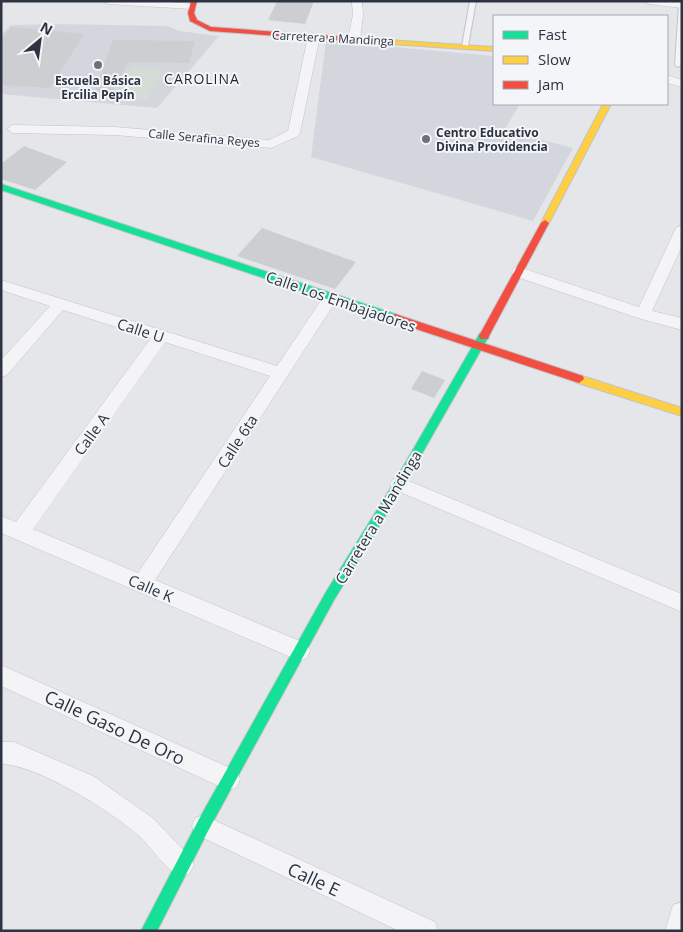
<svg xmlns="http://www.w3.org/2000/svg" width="683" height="932" font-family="'Open Sans',sans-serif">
	<rect width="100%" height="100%" fill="#e4e6e9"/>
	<path fill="#d3d6dc" d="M53 24 168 26 179 31 219 36 157 108 1 94V35L11 25Z
		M326 41 494 56V104H520L504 130 573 148 533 221 311 157Z"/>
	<path fill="#d5dcd5" d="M132 67 163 69 147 100 115 97Z"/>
	<path fill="#cdced1" d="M277 1H314L305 24 268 20Z
		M11 27 84 34 50 88 1 85V41Z
		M113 40 195 41 189 63 129 62 111 93 95 92Z
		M24 146 67 162 35 190 1 179V164Z
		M262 228 356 262 335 289 237 256Z
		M422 371 445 380 434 398 411 389Z"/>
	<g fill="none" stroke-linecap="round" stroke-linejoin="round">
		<g stroke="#c2c4c7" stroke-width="2">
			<path id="lane" d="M470 1H476L468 46 465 48 462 46Z
				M679 4H682L681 65 678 67 675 65Z"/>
		</g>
		<g stroke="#c2c4c7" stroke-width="1">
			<path id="street" d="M103 1C119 1 189 0 197 6L192 9 108 4Z
				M352 1H362L363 15 360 39 354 42 348 39 353 15Z
				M644 1 682 2V8L649 4Z
				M314 33 320 36 300 133 298 136 271 148 115 135 13 133 7 129 13 125 115 127 269 140 288 131 308 36Z
				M667 75 682 80V87L667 83Z
				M682 225V246L652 311 682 318V330L638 318 514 276 512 272 514 268 519 267 639 307 675 230 677 227Z
				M1 280 277 366 326 293 331 292 336 293 338 297 336 301 155 580 307 644 310 651 307 658 300 661 293 658 1 533V516L16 522 151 338 63 310 7 375 1 377V360L50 306 1 290ZM165 342 270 376 138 573 33 529Z
				M399 477 682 594V612L393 489 390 484 393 479Z
				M1 665 237 771 240 779 237 787 229 790 221 787 1 686Z
				M1 742H14L93 776 154 819 190 857 194 865 190 873 182 877C164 869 153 848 138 835 111 811 36 764 1 764Z
				M203 815 435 922 438 931H399L195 834 192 826 195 818Z
				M682 902V931H665L673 905Z"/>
		</g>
		<g stroke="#c2c4c7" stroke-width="2">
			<path id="fast" d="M1 184 398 315 400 318 398 321H392L1 190Z
				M484 332 489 336 403 487 334 600 208 831 157 931H141L198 821 326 592 395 481 480 333Z"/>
		</g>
		<g stroke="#c2c4c7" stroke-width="2">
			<path id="slow" d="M358 38 494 47V51L361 42 357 40Z
				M603 104H611L549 223 548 225H542L541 223Z
				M579 375 682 408V416L575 382 574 379 575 376Z"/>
		</g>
		<g stroke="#c2c4c7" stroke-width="2">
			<path id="jam" d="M191 1H197L194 13 197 20 211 27 361 38 365 40 361 42 210 31 190 21 188 13Z
				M545 220 549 223 489 336 488 339H480L479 336 541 223Z
				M395 314 583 376 584 379 579 383 392 321 390 318Z"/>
		</g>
		<use href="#lane" fill="#f4f4f6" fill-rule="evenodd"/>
		<use href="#street" fill="#f4f4f6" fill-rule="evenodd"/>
		<use href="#fast" fill="#16e098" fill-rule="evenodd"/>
		<use href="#slow" fill="#ffcf43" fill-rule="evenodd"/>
		<use href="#jam" fill="#f24e42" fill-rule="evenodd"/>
	</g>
	<g fill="#6c727c" stroke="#f3f5f8" stroke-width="2">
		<circle cx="98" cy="65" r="5"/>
		<circle cx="426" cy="139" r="5"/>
	</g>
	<g text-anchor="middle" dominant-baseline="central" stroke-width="4" stroke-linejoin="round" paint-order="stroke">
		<g font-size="12" fill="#2c3441" stroke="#f3f5f8">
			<text transform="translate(333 38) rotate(3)">Carretera a Mandinga</text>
			<text transform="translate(204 138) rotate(5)">Calle Serafina Reyes</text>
		</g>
		<g font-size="12" font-weight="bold" fill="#2c3441" stroke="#f3f5f8">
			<text x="98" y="80">Escuela Básica<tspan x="98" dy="14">Ercilia Pepín</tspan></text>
			<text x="436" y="132" text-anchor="start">Centro Educativo<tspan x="436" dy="14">Divina Providencia</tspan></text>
		</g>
		<g font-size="14" letter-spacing="1" fill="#1e2532" stroke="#f3f5f8">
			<text x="202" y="78">CAROLINA</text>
		</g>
		<g font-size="15" fill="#2c3441" stroke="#f3f5f8">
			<text transform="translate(341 301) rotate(19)">Calle Los Embajadores</text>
			<text transform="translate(141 330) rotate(18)">Calle U</text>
			<text transform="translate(91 434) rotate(-54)">Calle A</text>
			<text transform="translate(237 441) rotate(-57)">Calle 6ta</text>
			<text transform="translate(378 517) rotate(-59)">Carretera a Mandinga</text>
			<text transform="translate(151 588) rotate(23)">Calle K</text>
		</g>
		<g font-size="18" fill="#2c3441" stroke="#f3f5f8">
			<text transform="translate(115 727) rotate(25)">Calle Gaso De Oro</text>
			<text transform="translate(314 879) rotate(25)">Calle E</text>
		</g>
	</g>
	<rect width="683" height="932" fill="none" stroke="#2c3441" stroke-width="5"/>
	<rect x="493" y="15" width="175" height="90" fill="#f3f5f8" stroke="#a3a8af"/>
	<rect x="503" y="31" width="25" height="8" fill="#16e098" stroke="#a3a8af"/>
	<text x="538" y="40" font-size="15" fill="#2c3441">Fast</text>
	<rect x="503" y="56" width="25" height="8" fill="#ffcf43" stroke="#a3a8af"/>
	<text x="538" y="65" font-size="15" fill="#2c3441">Slow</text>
	<rect x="503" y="81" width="25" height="8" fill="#f24e42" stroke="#a3a8af"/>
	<text x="538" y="90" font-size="15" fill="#2c3441">Jam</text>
	<g transform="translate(40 40) rotate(29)" stroke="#f3f5f8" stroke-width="4" paint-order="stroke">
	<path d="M0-4L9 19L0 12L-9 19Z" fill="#2c3441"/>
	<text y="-8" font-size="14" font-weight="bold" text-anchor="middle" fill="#2c3441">N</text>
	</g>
</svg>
